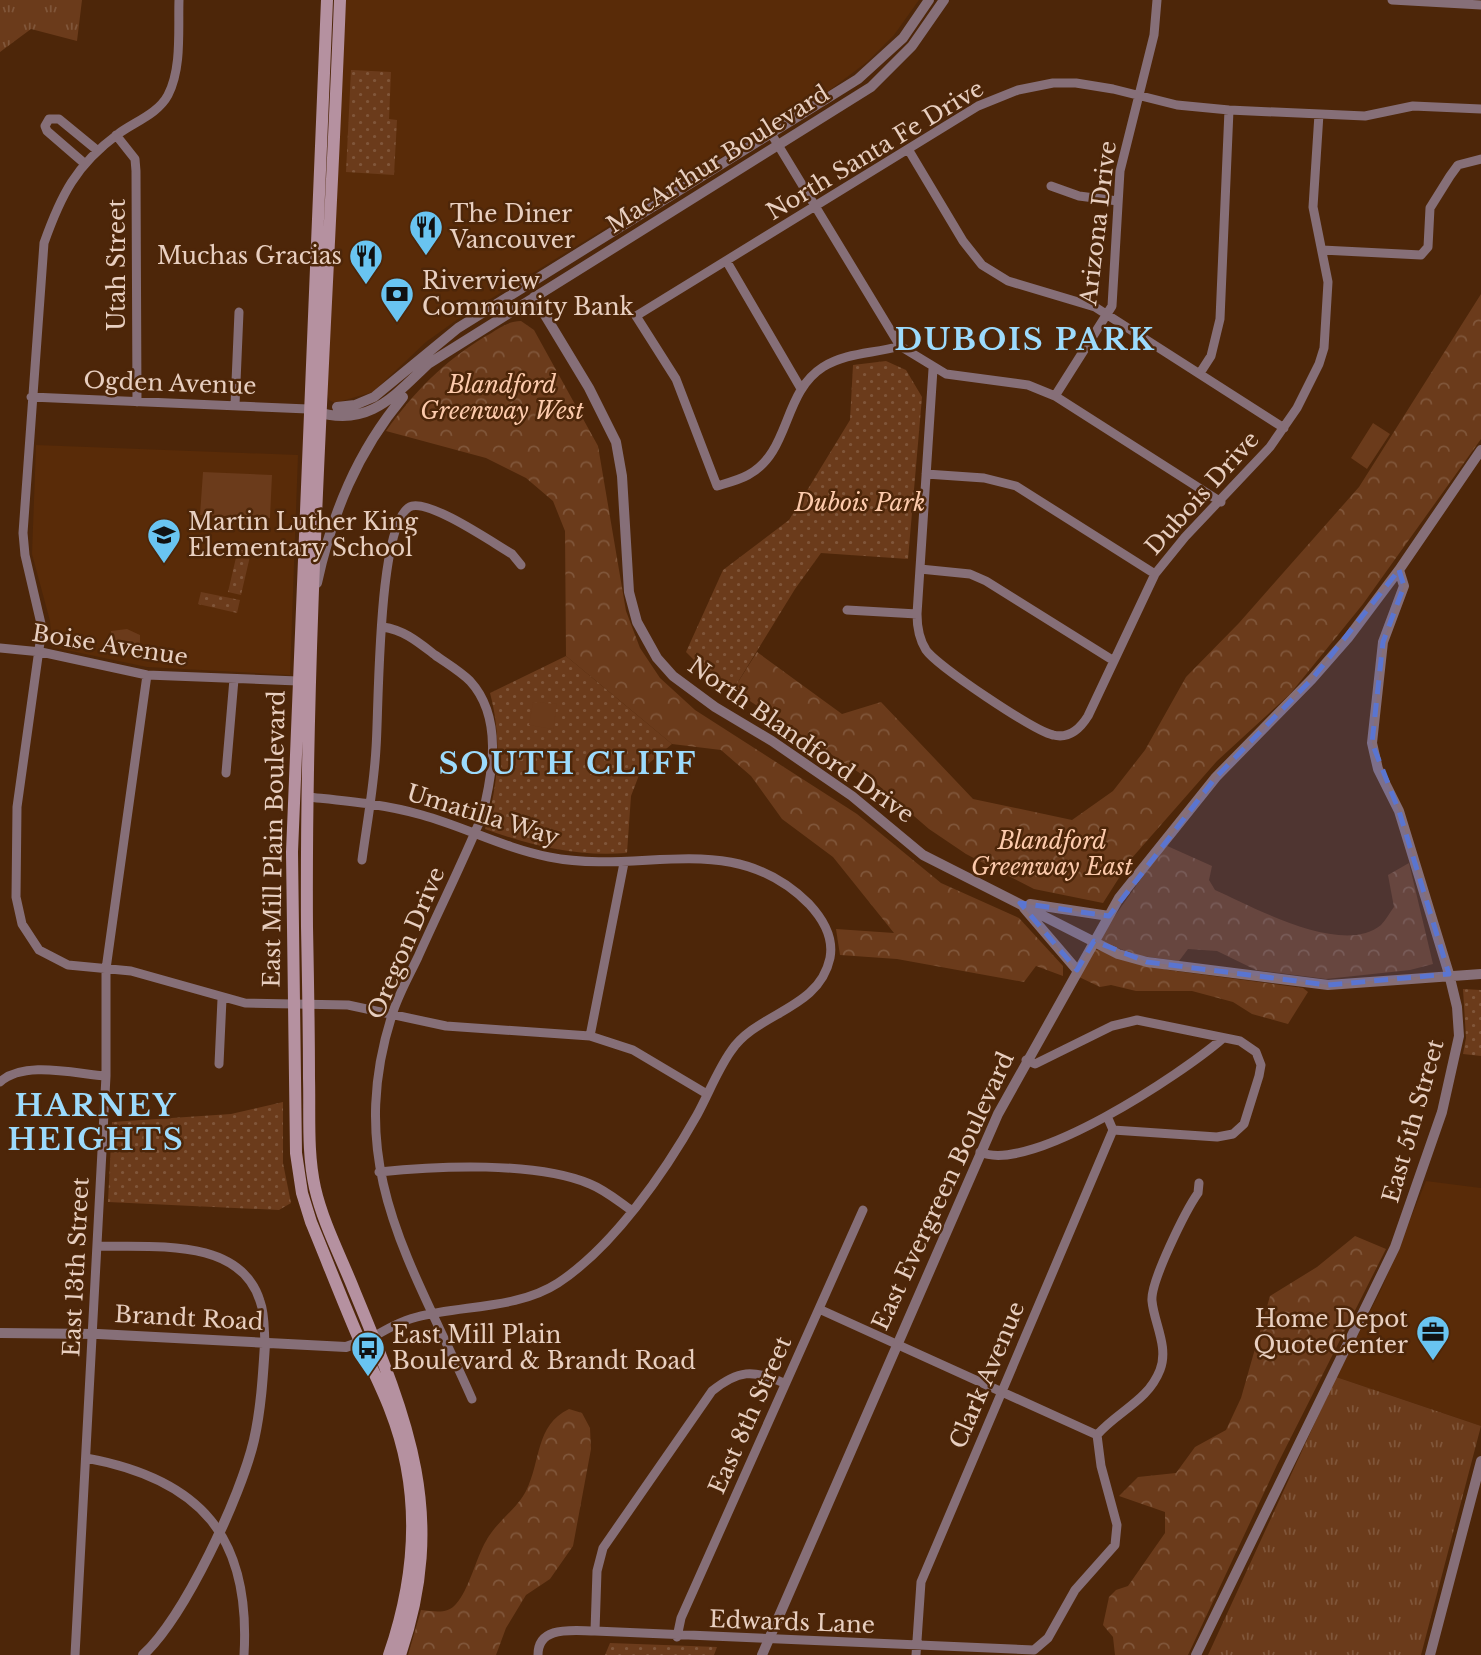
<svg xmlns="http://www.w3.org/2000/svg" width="1481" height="1655" font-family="'Libre Baskerville',serif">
	<defs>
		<pattern id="grass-tufts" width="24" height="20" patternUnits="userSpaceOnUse" patternTransform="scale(1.75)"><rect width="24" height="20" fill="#6b3b1b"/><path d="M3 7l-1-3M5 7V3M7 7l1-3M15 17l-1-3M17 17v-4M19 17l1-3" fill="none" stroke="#80563a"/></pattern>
		<pattern id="forest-crowns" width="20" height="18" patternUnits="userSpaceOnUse" patternTransform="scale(1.75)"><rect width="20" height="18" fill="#6b3b1b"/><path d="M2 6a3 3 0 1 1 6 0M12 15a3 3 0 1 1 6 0" fill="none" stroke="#80563a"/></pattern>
		<pattern id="park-dots" width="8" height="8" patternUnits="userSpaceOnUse" patternTransform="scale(1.75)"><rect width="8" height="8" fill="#6b3b1b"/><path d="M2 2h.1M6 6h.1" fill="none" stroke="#80563a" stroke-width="1.8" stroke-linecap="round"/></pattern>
	</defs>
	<rect width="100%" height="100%" fill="#4d2609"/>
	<path fill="#592b08" d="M345 0H919L894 35 867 62 830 90 458 319 426 342 373 392 335 403 329 400 327 394Z
		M36 445 298 455 290 675 147 667 52 647 50 621 32 554Z
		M1426 1181 1481 1188V1426L1336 1377 1381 1290Z"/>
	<path fill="url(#grass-tufts)" d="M0 0H82L77 41 31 29 0 52Z
		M1336 1377 1481 1426 1421 1655H1208Z"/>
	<path fill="url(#forest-crowns)" d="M1481 294V439L1363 604 1290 694 1217 761 1131 859 1103 903 1034 889 966 854 929 829 878 785 733 690 757 652 842 714 881 702 973 799 1072 820 1113 791 1145 750 1186 677 1239 623 1359 487Z
		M521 321 534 330 598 446 626 611 640 648 660 678 695 710 857 814 941 883 1019 918 1063 966V976L1036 966 1024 982 897 959 840 955 836 929 894 933 833 857 782 819 751 776 721 750 672 744 566 656 565 531 553 501 526 478 486 458 386 431C414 392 444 361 486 336 497 330 507 321 521 321Z
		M1165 845 1212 866 1209 880 1215 890C1253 907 1343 957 1381 925 1386 920 1390 912 1394 907L1388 875 1409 863 1433 964 1410 970 1326 979 1256 970 1217 951 1188 949 1179 961 1141 956 1097 941Z
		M1095 949 1168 970 1303 988 1308 992 1288 1024 1252 1014 1233 1002 1192 991H1136L1111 985 1100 987 1077 976Z
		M1355 1236 1386 1249 1277 1465 1188 1655H1115L1113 1637 1103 1625 1109 1597 1116 1590 1128 1586 1165 1533V1512L1119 1496 1138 1477 1176 1473 1195 1447 1226 1430 1241 1398 1270 1296 1317 1267Z
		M569 1409 582 1413 590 1428 591 1449 573 1546 550 1579 526 1595 506 1628 496 1655H408L421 1610C433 1611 447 1615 456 1604 469 1590 476 1558 486 1541 496 1522 517 1509 526 1491 541 1462 535 1425 569 1409Z"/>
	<path fill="url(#park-dots)" d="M351 70 391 72 389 119 397 120 394 175 346 172Z
		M886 361 906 370 922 397 908 559 821 553 795 589 733 690 710 676 686 652 723 570 789 520 850 420 853 365Z
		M238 549 251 552 241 595 228 592Z
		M201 592 240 600 237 613 198 604Z
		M566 656 672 744 641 770 631 796 627 853C576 857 532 846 485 829 499 783 502 739 490 693Z
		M1463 989 1481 990V1056L1463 1054 1466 1038Z
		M283 1102V1163L291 1203 279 1210 108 1202 112 1122 231 1114Z
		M610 1643 717 1647 714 1655H605Z"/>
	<path fill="#6b3b1b" d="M1373 423 1390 434 1367 469 1351 458Z
		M203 472 272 475 270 518 200 515Z
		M127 629 140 635V646L125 648 111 643V631Z
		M533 702 557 704 553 729 529 725Z"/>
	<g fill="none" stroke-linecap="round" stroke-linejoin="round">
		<path stroke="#866f78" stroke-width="9" d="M179 0C178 30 182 68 168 95 158 114 134 122 118 134 76 165 61 195 44 243L23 533 25 555 42 628 17 807 16 897 22 924 39 950 68 965 131 971 245 1003 348 1005 446 1026 590 1036 633 1050 707 1094
			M1392 0 1481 5
			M116 135 135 159 136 171 137 402
			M772 135 900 346 946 374 1028 385 1055 396 1221 502
			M908 149 963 241 982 265 1008 281 1095 307 1284 428
			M84 163 47 131 45 126 49 119H59L98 151
			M1051 186 1079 196 1118 201
			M1322 250 1421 255 1428 247 1430 208 1450 176 1458 165 1481 159
			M727 262 800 387
			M900 346C873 354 848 352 823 367 782 393 791 452 748 475 739 480 727 483 717 486L676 379 636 316 978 106 1018 90 1053 83H1076L1113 89 1177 105 1229 110 1365 116 1413 106 1481 109
			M933 369 917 614C917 627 919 639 926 650 937 666 1034 731 1053 735 1069 739 1080 729 1088 716L1155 574 1185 537 1270 447 1297 408 1319 364 1324 348 1328 282 1313 207 1319 114
			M1200 373 1211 356 1220 319 1229 110
			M1055 396 1112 306 1120 171 1154 35 1157 0
			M31 397 308 409
			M235 405 239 312
			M926 474 984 478 1016 486 1155 574
			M920 569 970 574 986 581 1114 661
			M847 610 917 614
			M383 627C404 630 418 642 435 655 446 663 460 671 470 681 503 717 493 773 482 816 462 864 439 910 418 957 409 976 398 995 392 1015 343 1169 413 1264 472 1399
			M0 648 41 652 147 675 298 681
			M226 773 234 679
			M308 797C346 801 384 804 422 815 465 827 504 848 549 857 644 876 732 827 809 904 823 919 834 937 830 958 819 1010 757 1012 731 1051 717 1071 709 1093 697 1115 665 1172 613 1247 558 1283 518 1309 463 1305 417 1317 401 1321 387 1329 373 1337
			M362 860C367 823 374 786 376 748 379 712 377 515 412 506 432 501 493 543 512 554L521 565
			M590 1036 624 863
			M1026 1060 1035 1064 1112 1026 1137 1020 1240 1041 1256 1052 1261 1065 1259 1076 1244 1124 1233 1134 1217 1137 1113 1130
			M219 1064 222 999
			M0 1082C24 1060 76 1074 106 1076
			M980 1152C1030 1175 1183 1073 1222 1039
			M379 1172C437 1166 536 1161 590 1184 605 1190 618 1201 631 1210
			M97 1246C150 1248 240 1236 260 1301 265 1314 264 1329 265 1344
			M819 1309 1097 1435
			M86 1458C201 1479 251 1537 244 1655
			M595 1631 597 1571 603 1548 712 1391C738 1370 753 1369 784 1383
			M677 1637 681 1618 863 1210
			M75 1655 106 1076V969L147 675
			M538 1655C538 1625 573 1631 595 1631L1034 1650 1048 1638 1075 1590 1115 1545 1117 1525 1101 1466 1097 1435C1118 1411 1148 1401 1160 1370 1169 1347 1154 1323 1152 1301 1150 1282 1186 1210 1198 1193L1199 1183
			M916 1655 921 1582 1113 1130 1107 1116"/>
		<path stroke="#866f78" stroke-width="10" d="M534 297 589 388 616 442 622 476 629 592 637 622 657 658 673 676 715 707 772 741 852 796 923 855 1118 954 1147 962 1328 985 1481 974
			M337 407 355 405 374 397 458 328 858 79 903 38 929 0
			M314 411C368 429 394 396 428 364L871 87 912 46 944 0
			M317 583C332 514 357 452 403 397
			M1030 904 1109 916
			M1024 908 1077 970
			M0 1333 98 1334 346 1347 366 1340
			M143 1655C185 1616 241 1496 254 1440 261 1409 263 1376 265 1344
			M762 1655 998 1114 1119 898 1216 777 1312 679 1348 638 1399 570 1481 450
			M1196 1655 1395 1247 1442 1112 1459 1036 1457 1007 1449 974 1399 811 1378 769 1372 743 1383 642 1404 586 1399 570
			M1430 1655 1481 1461"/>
		<path stroke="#b591a0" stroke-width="12" d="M327 0 292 852 296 1153 302 1193 311 1222C328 1263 344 1305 362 1346 371 1367 382 1388 390 1409 422 1490 417 1574 389 1655
			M340 0C328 308 305 618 307 927 308 977 309 1028 309 1078 310 1114 307 1152 315 1188 323 1223 341 1257 354 1290 408 1420 448 1515 400 1655"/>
	</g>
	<path fill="#5a75d1" fill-opacity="0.2" stroke="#5a75d1" stroke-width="5" stroke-dasharray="14 9" stroke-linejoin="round" d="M1399 570 1404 586 1383 642 1372 743 1399 811 1449 974 1328 985 1147 962 1094 941 1077 970 1020 903 1109 916 1216 777 1312 679Z"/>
	<defs>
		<g id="restaurant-pin" transform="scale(1.75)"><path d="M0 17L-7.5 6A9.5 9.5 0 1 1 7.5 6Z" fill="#69c4f1" stroke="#4d2609"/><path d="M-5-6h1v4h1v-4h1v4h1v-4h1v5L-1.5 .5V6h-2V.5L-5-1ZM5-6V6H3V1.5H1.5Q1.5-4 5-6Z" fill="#111"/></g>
		<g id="bank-pin" transform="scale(1.75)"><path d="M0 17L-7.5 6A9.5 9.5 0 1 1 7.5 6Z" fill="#69c4f1" stroke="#4d2609"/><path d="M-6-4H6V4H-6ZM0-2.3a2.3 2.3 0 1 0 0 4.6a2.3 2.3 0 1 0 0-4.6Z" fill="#111"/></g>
		<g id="school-pin" transform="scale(1.75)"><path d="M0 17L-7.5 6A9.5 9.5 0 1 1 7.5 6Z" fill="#69c4f1" stroke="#4d2609"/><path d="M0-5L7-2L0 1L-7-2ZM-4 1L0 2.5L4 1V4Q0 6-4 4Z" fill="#111"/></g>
		<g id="office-pin" transform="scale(1.75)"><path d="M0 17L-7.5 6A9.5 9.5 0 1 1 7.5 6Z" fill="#69c4f1" stroke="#4d2609"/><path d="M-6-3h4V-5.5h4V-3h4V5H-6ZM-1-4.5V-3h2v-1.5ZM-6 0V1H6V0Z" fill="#111"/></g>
		<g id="bus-pin" transform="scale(1.75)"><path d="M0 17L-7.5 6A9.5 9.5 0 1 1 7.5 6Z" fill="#69c4f1" stroke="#4d2609"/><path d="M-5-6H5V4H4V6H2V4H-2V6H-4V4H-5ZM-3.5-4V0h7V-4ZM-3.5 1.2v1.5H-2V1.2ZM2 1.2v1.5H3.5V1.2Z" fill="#111"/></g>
	</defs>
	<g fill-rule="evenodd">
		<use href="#restaurant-pin" x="426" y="227"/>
		<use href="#restaurant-pin" x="366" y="256"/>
		<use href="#bank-pin" x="397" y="294"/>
		<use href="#school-pin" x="164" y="535"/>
		<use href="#office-pin" x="1433" y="1332"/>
		<use href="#bus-pin" x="368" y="1348"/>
	</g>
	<g text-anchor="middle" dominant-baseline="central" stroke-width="5" stroke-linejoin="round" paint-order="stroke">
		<g font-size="23" fill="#e8cfc0" stroke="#4d2609">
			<text transform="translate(875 150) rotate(-31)">North Santa Fe Drive</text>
			<text transform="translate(718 159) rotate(-32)">MacArthur Boulevard</text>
			<text transform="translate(1098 223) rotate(-83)">Arizona Drive</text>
			<text transform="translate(117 265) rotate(-90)">Utah Street</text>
			<text transform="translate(170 383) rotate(2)">Ogden Avenue</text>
			<text transform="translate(1202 493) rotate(-48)">Dubois Drive</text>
			<text transform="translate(110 645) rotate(9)">Boise Avenue</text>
			<text transform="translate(801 740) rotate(35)">North Blandford Drive</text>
			<text transform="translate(483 815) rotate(17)">Umatilla Way</text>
			<text transform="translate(274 839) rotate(-89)">East Mill Plain Boulevard</text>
			<text transform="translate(406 943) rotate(-67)">Oregon Drive</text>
			<text transform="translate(1413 1121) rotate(-74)">East 5th Street</text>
			<text transform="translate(943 1191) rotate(-65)">East Evergreen Boulevard</text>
			<text transform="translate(76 1267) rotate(-87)">East 13th Street</text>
			<text transform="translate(189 1318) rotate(3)">Brandt Road</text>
			<text transform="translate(987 1375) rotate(-67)">Clark Avenue</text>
			<text transform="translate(750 1415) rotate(-66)">East 8th Street</text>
			<text transform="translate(792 1622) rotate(2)">Edwards Lane</text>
		</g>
		<g font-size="23" fill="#e8cfc0" stroke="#4d2609" text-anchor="start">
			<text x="450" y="214">The Diner<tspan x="450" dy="26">Vancouver</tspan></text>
			<text x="342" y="256" text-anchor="end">Muchas Gracias</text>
			<text x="422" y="281">Riverview<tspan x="422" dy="26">Community Bank</tspan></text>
			<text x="188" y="522">Martin Luther King<tspan x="188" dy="26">Elementary School</tspan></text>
			<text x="1408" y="1319" text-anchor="end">Home Depot<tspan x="1408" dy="26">QuoteCenter</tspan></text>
			<text x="392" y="1335">East Mill Plain<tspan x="392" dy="26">Boulevard &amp; Brandt Road</tspan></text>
		</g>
		<g font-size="23" font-style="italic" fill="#fccaac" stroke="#4d2609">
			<text x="502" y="385">Blandford<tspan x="502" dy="26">Greenway West</tspan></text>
			<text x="860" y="503">Dubois Park</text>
			<text x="1052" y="841">Blandford<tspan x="1052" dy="26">Greenway East</tspan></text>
		</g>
		<g font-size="30" font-weight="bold" letter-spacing="2" fill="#9cdbfd" stroke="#4d2609">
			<text x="1025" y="339">DUBOIS PARK</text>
			<text x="568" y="763">SOUTH CLIFF</text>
			<text x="96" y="1105">HARNEY<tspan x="96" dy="34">HEIGHTS</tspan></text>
		</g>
	</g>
</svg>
